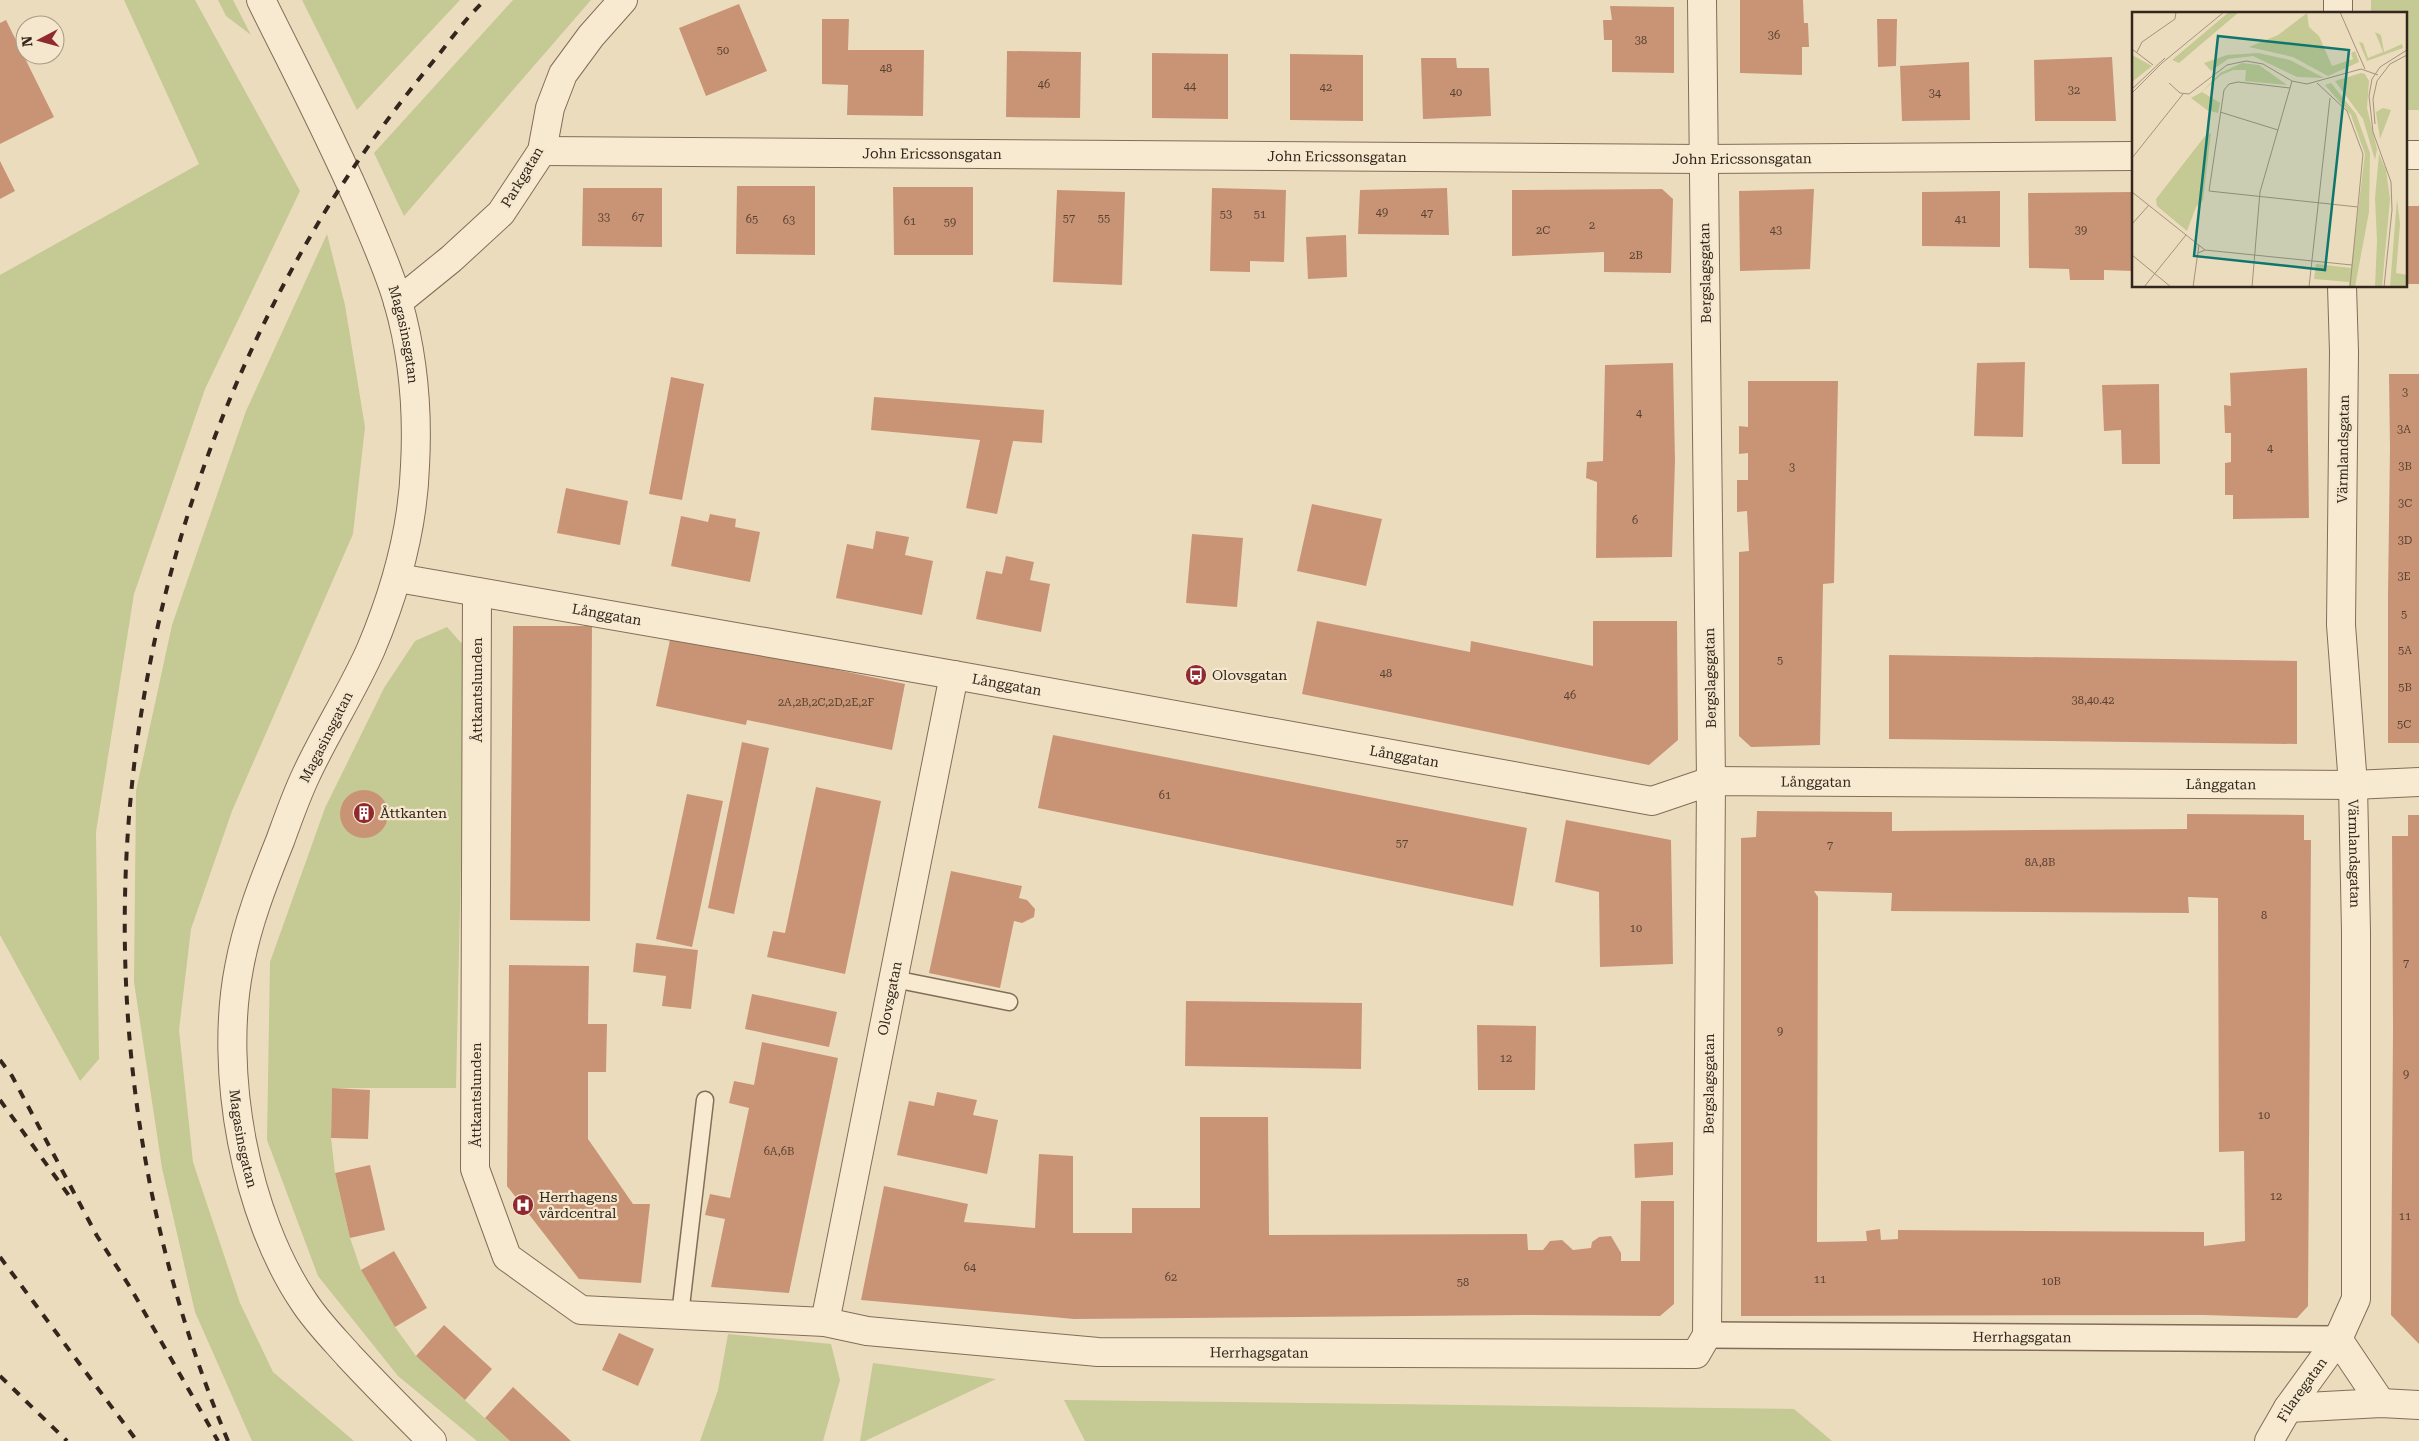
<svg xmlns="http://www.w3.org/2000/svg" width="2419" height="1441" font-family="'Roboto Serif',serif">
	<rect width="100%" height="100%" fill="#ecdcbe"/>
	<path fill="#c5c993" d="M124 0H195L300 191 205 389 134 594 96 832 99 1059 80 1081 0 935V275L199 164Z
		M218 0H233L251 35 226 16Z
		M302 0H460L357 110Z
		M513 0H591L404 216 374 153Z
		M2371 0H2419V110H2405V14H2371Z
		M327 234 345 305 365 427 353 534 232 811 191 929 179 1030 193 1162 240 1303 273 1372 354 1441H252L195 1312 162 1168 134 982 136 791 172 625 246 411Z
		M447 627 463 645 461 863 456 1088H332L331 1138 335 1173 350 1238 361 1270 395 1327 416 1356 510 1441H477L398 1376 318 1276 267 1140 270 962 325 808 384 688 415 641Z
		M728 1334 831 1344 840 1380 823 1441H700L718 1390Z
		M873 1363 996 1379 865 1441H860Z
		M1064 1400 1794 1409 1832 1441H1085Z"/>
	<path fill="#c99475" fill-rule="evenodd" d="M1740 0H1803L1804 23H1808L1809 47H1802V75L1740 73Z
		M739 4 767 71 706 96 679 28Z
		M1610 6 1674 7V73L1612 72V40H1604L1603 20H1612Z
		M822 19H849L848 50H924L923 116 847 115 848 85 822 84Z
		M1877 19H1897L1896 66 1878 67Z
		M6 20 54 117 0 144V23Z
		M1007 51 1081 52 1080 118 1006 117Z
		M1152 53 1228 54V119L1152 118Z
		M1290 54 1363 55V121L1290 120Z
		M2112 57 2116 121H2035L2034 60Z
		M1421 58H1456L1457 68H1489L1491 116 1423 119Z
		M1969 62 1970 120 1902 121 1900 66Z
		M0 161 15 191 0 199Z
		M737 186H815V255L736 254Z
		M893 187H973V255H894Z
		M583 188H662V247L582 246Z
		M1212 188 1286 190 1284 262 1250 261V272L1210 271Z
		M1447 188 1449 235 1358 234 1360 190Z
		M1662 189 1673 199 1671 273 1604 272V252L1512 256V190Z
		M1814 189 1810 269 1740 271 1739 191Z
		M1057 190 1125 192 1122 285 1053 282Z
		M2000 191V247L1922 246V192Z
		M2133 192V271L2104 270V280H2070L2069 269 2029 268 2028 193Z
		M2405 206H2419V284H2405Z
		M1346 235 1347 277 1308 279 1306 237Z
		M2025 362 2023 437 1974 436 1977 363Z
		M1673 363 1675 461 1672 557 1596 558 1597 482 1586 478 1587 462 1603 461 1605 365Z
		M2307 368 2309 518 2233 519V495H2225V463L2231 462V433H2225L2224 405 2231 406 2230 373Z
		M2389 374H2419V743H2388V595L2390 448Z
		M671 377 704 384 682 500 649 494Z
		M1748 381H1838L1834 583 1823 584 1820 745 1751 747 1739 736V552L1749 551 1747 511 1737 512V480H1748V453L1739 454V426L1748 427Z
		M2159 384 2160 464H2122L2121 430 2104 431 2102 385Z
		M874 397 1044 410 1042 443 1013 441 997 514 966 508 980 440 871 430Z
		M566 488 628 501 620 545 557 533Z
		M1312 504 1382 519 1366 586 1297 571Z
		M710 514 736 519 735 527 760 532 750 582 671 566 681 516 708 522Z
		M876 531 909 537 905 555 933 561 922 615 836 598 847 544 873 549Z
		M1192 534 1243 538 1237 607 1186 603Z
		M1006 556 1034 562 1030 580 1050 584 1041 632 976 619 986 571 1002 574Z
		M1317 621 1470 652 1471 641 1593 666V621H1677L1678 740 1649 765 1302 694Z
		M513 626H592L590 921 510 920Z
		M671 635 905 684 892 750 747 720 746 725 656 706Z
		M1889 655 2297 661V744L1889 739Z
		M1053 735 1527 828 1513 906 1038 808Z
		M742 742 769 748 734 914 708 908Z
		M816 787 881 801 845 974 767 957 773 931 785 933Z
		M340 814a24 24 0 1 1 48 0a24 24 0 1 1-48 0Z
		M687 794 723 801 692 947 656 939Z
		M1757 811 1892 812V831L2187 829V814L2304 815V840H2311L2308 1306 2297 1318 2204 1315 1741 1316V838L1756 837ZM1814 891 1892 893 1891 911 2189 913 2188 897 2218 898 2219 1152 2244 1151 2245 1241 2204 1246V1232L1898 1230V1239L1881 1240 1880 1229 1866 1231 1867 1241 1817 1242 1818 897Z
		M2408 815H2419V1344L2391 1315 2393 1030 2392 836H2408Z
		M1566 820 1671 840 1673 964 1600 967 1599 892 1555 882Z
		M951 871 1022 886 1019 898 1027 900 1035 909 1034 917 1022 923 1014 921 1000 988 929 973Z
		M636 943 698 950 691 1009 662 1006 666 976 633 972Z
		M509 965 589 966 588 1024H607L606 1072H588V1139L633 1204H650L641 1283 579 1279 507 1186Z
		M752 994 837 1012 829 1047 745 1029Z
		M1186 1001 1362 1003 1361 1069 1185 1066Z
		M1477 1025 1536 1026 1535 1090H1478Z
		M762 1042 838 1058 789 1293 711 1287 725 1219 705 1215 710 1194 730 1198 749 1108 729 1103 734 1081 754 1085Z
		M332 1088 370 1090 368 1139 331 1138Z
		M937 1092 977 1100 973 1115 998 1120 987 1174 897 1155 909 1101 934 1106Z
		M1200 1117H1268L1269 1235 1527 1234 1528 1250H1543L1550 1241 1562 1240 1573 1250 1591 1248 1592 1242 1599 1237 1611 1236 1621 1253V1261H1640L1641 1201H1674V1304L1660 1316 1529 1315 1074 1319 861 1300 884 1186 968 1204 964 1222 1035 1228 1039 1154 1073 1156V1233H1132V1208H1200Z
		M1673 1142V1175L1635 1178 1634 1144Z
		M370 1165 385 1230 350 1238 335 1173Z
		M394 1251 427 1308 395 1327 361 1270Z
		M444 1325 492 1369 465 1400 416 1356Z
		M619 1333 654 1349 638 1386 602 1370Z
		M513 1387 571 1441H510L485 1418Z"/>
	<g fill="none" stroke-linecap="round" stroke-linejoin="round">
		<g stroke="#836d58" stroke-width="19">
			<path id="service" d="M894 979 1009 1002
				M680 1315 705 1100"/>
		</g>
		<g stroke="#836d58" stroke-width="28">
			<g id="pedestrian">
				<path id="s1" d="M1707 1335 2338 1339"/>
			</g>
		</g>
		<g stroke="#836d58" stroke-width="30">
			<g id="minor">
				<path d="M2338 0V14"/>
				<path id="s2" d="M542 151 1703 159 2133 156"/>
				<path d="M2405 155H2419"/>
				<path id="s3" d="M2342 286 2344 352 2341 625 2353 785 2356 932V1299L2338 1339 2381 1403"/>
				<path d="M398 302 451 259 501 213 542 151 550 108 563 74 591 36 623 0"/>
				<path id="s4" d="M398 578 954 675 1652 801 1711 781 2353 785 2419 782"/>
				<path id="s5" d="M477 592 475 1169 507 1257 581 1310 825 1322 867 1331 1098 1352 1696 1354 1707 1335 1711 781 1702 0"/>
				<path id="s6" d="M825 1322 954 675"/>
				<path d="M2288 1408 2381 1403 2419 1405"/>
				<path id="s7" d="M2269 1441 2288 1408 2338 1339"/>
			</g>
		</g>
		<g stroke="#836d58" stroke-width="30">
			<g id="tertiary">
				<path id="s8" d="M261 0C297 73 335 145 367 221 378 247 390 274 398 302 413 354 418 411 415 466 413 527 395 592 371 649 352 692 326 732 306 775 296 796 288 819 280 841 263 883 247 924 239 968 219 1071 245 1215 304 1302 317 1322 334 1339 349 1356 376 1385 404 1413 432 1441"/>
			</g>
		</g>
		<use href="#service" stroke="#f7ead1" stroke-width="16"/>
		<use href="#pedestrian" stroke="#f7ead1" stroke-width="25"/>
		<use href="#minor" stroke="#f7ead1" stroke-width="28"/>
		<use href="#tertiary" stroke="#f7ead1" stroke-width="28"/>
		<path stroke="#33261c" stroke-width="4" stroke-dasharray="9 9" stroke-linecap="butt" d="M0 1060 12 1076 97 1236 130 1287 218 1441
			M0 1100 70 1197
			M0 1257 137 1441
			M0 1376 67 1441
			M228 1441C60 1039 100 581 326 210 360 155 398 104 440 53 454 35 468 16 485 0"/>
	</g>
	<defs>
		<g id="bus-disc" transform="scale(1.125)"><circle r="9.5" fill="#902a2f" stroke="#f4e7cd"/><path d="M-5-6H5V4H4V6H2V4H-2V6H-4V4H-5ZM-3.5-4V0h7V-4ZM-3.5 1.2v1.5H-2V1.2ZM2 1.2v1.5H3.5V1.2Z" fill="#fff"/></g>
		<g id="building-disc" transform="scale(1.125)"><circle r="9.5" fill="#902a2f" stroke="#f4e7cd"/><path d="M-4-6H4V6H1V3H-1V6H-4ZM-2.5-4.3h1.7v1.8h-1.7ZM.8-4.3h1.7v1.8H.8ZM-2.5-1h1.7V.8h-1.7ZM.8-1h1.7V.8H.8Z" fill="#fff"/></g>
		<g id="hospital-disc" transform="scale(1.125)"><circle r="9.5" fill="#902a2f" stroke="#f4e7cd"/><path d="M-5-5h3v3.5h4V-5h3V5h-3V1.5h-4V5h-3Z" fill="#fff"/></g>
	</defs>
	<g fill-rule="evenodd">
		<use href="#bus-disc" x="1196" y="675"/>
		<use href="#building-disc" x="364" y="813"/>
		<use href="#hospital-disc" x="523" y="1205"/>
	</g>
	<g text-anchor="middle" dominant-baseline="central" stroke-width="4.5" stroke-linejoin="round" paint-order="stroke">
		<g font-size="11" fill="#584232">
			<text x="1774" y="35">36</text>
			<text x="1641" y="40">38</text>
			<text x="723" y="50">50</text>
			<text x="886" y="68">48</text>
			<text x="1044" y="84">46</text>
			<text x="1190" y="86">44</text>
			<text x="1326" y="87">42</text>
			<text x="2074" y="90">32</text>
			<text x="1456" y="92">40</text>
			<text x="1935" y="93">34</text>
			<text x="1382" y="212">49</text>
			<text x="1427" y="213">47</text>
			<text x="1226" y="214">53</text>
			<text x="1260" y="214">51</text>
			<text x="604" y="217">33</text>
			<text x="638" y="217">67</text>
			<text x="1069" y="218">57</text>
			<text x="1104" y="218">55</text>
			<text x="752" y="219">65</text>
			<text x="1961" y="219">41</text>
			<text x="789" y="220">63</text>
			<text x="910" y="221">61</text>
			<text x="950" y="222">59</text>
			<text x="1592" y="225">2</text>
			<text x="1543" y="230">2C</text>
			<text x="1776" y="230">43</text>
			<text x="2081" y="230">39</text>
			<text x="1636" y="255">2B</text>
			<text x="2405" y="392">3</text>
			<text x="1639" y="413">4</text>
			<text x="2404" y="429">3A</text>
			<text x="2270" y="448">4</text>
			<text x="2405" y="466">3B</text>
			<text x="1792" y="467">3</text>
			<text x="2405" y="503">3C</text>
			<text x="1635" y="520">6</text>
			<text x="2405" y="540">3D</text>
			<text x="2404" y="576">3E</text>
			<text x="2404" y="614">5</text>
			<text x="2405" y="650">5A</text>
			<text x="1780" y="660">5</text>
			<text x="1386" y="673">48</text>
			<text x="2405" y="687">5B</text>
			<text x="1570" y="695">46</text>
			<text x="2093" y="700">38,40.42</text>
			<text x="826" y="702">2A,2B,2C,2D,2E,2F</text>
			<text x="2404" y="724">5C</text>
			<text x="1165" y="795">61</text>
			<text x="1402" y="843">57</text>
			<text x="1830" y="845">7</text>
			<text x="2040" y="862">8A,8B</text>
			<text x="2264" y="915">8</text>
			<text x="1636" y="928">10</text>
			<text x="2406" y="963">7</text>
			<text x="1780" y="1031">9</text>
			<text x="1506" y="1058">12</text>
			<text x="2406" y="1074">9</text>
			<text x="2264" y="1115">10</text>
			<text x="779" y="1151">6A,6B</text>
			<text x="2276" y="1196">12</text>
			<text x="2405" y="1216">11</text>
			<text x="970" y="1267">64</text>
			<text x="1171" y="1277">62</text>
			<text x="1820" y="1279">11</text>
			<text x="2051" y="1281">10B</text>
			<text x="1463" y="1282">58</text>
		</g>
		<g font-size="14" fill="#33261c" stroke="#f4e7cd">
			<text stroke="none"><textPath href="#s2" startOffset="390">John Ericssonsgatan</textPath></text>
			<text stroke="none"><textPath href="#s2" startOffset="795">John Ericssonsgatan</textPath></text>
			<text stroke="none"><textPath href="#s2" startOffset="1200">John Ericssonsgatan</textPath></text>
			<text transform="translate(522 177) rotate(-59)">Parkgatan</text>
			<text transform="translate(1705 273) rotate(-91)">Bergslagsgatan</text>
			<text stroke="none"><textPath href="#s8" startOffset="365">Magasinsgatan</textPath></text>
			<text transform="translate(2343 449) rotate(-89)">Värmlandsgatan</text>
			<text stroke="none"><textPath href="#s4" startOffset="212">Långgatan</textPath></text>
			<text transform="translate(1710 678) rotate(-91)">Bergslagsgatan</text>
			<text stroke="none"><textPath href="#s4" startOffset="618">Långgatan</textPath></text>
			<text transform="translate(477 690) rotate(-90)">Åttkantslunden</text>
			<text transform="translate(326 737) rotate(-63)">Magasinsgatan</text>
			<text stroke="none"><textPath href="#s4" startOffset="1022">Långgatan</textPath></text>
			<text stroke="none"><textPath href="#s4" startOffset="1441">Långgatan</textPath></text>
			<text stroke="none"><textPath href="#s4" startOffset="1846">Långgatan</textPath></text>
			<text stroke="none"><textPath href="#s3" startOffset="568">Värmlandsgatan</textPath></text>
			<text stroke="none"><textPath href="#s6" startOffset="330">Olovsgatan</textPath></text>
			<text stroke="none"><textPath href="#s5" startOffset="2152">Bergslagsgatan</textPath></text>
			<text transform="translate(476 1095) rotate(-90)">Åttkantslunden</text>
			<text stroke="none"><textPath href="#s8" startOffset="1205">Magasinsgatan</textPath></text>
			<text stroke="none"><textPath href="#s1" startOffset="315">Herrhagsgatan</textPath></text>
			<text stroke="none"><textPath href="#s5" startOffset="1442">Herrhagsgatan</textPath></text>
			<text stroke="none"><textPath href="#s7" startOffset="61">Filaregatan</textPath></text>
		</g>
		<g font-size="14" fill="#33261c" stroke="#f4e7cd" text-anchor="start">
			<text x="1212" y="675">Olovsgatan</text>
			<text x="380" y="813">Åttkanten</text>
			<text x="539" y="1197">Herrhagens<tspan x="539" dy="16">vårdcentral</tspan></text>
		</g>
	</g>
	<g transform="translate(2132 12)">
		<rect width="275" height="275" fill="#ecdcbe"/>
		<path d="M97 0H107L47 51 40 48ZM175 1 177 15 187 24 200 54 221 47 219 41 223 39 227 50 196 64 161 45 117 35 146 23ZM243 20 249 23 252 40 270 32 271 36 235 49 227 30 231 31 236 46 251 40ZM126 41 158 48 192 66 165 65 121 44 96 47 79 59 72 51 95 43ZM0 43 20 54 0 70ZM110 51 127 53 155 73 113 69 114 58H101L89 63 70 80 88 91 86 101 75 98 59 86 70 80 88 61ZM229 61 233 62 237 69 235 96 245 137 243 148 231 107 203 69ZM199 71 224 102 238 141 237 200 223 275H217V270L182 267 184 252 219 256 233 142 219 103 193 73ZM251 96 259 98 248 127 244 100ZM79 121 71 188 64 195 55 219 25 194 24 187 73 124ZM247 142 254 158 258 187 250 275H243L245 229 243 186ZM265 187 268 212 264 261 275 263V275H258Z" fill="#c5c993"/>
		<path fill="none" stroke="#a2937d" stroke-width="1" d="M208 0 233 57M0 37 21 53M5 40 10 30 43 7 44 0M37 71 48 81 57 82 95 53 114 49 131 52 160 69 175 72 229 57 246 63M185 71 215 99 231 142 218 275M158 76 106 70 97 72 92 78 77 179 226 195M0 77 33 46M0 81 30 51 92 0M88 100 146 118M243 112 241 87 245 69 258 52 275 43M0 146 51 82M0 180 73 238M0 212 17 193M66 241 73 238 220 253M0 243 39 275M12 275 54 223M61 275 67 233M120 275 128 180 160 69M177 275 198 86M252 275 260 198 259 170 241 120 237 84 240 67 248 55 275 38"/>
		<path fill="#0f766e" fill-opacity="0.15" stroke="#0f766e" stroke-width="2.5" d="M86 24 217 38 193 258 62 244Z"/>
		<rect width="275" height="275" fill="none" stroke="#33261c" stroke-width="2.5"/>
	</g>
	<g transform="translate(40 40) rotate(264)"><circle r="24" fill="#f4e7cd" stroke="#a79a86"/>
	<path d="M0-4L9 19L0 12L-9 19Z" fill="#902a2f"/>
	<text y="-8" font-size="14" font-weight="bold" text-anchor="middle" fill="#33261c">N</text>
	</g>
</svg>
